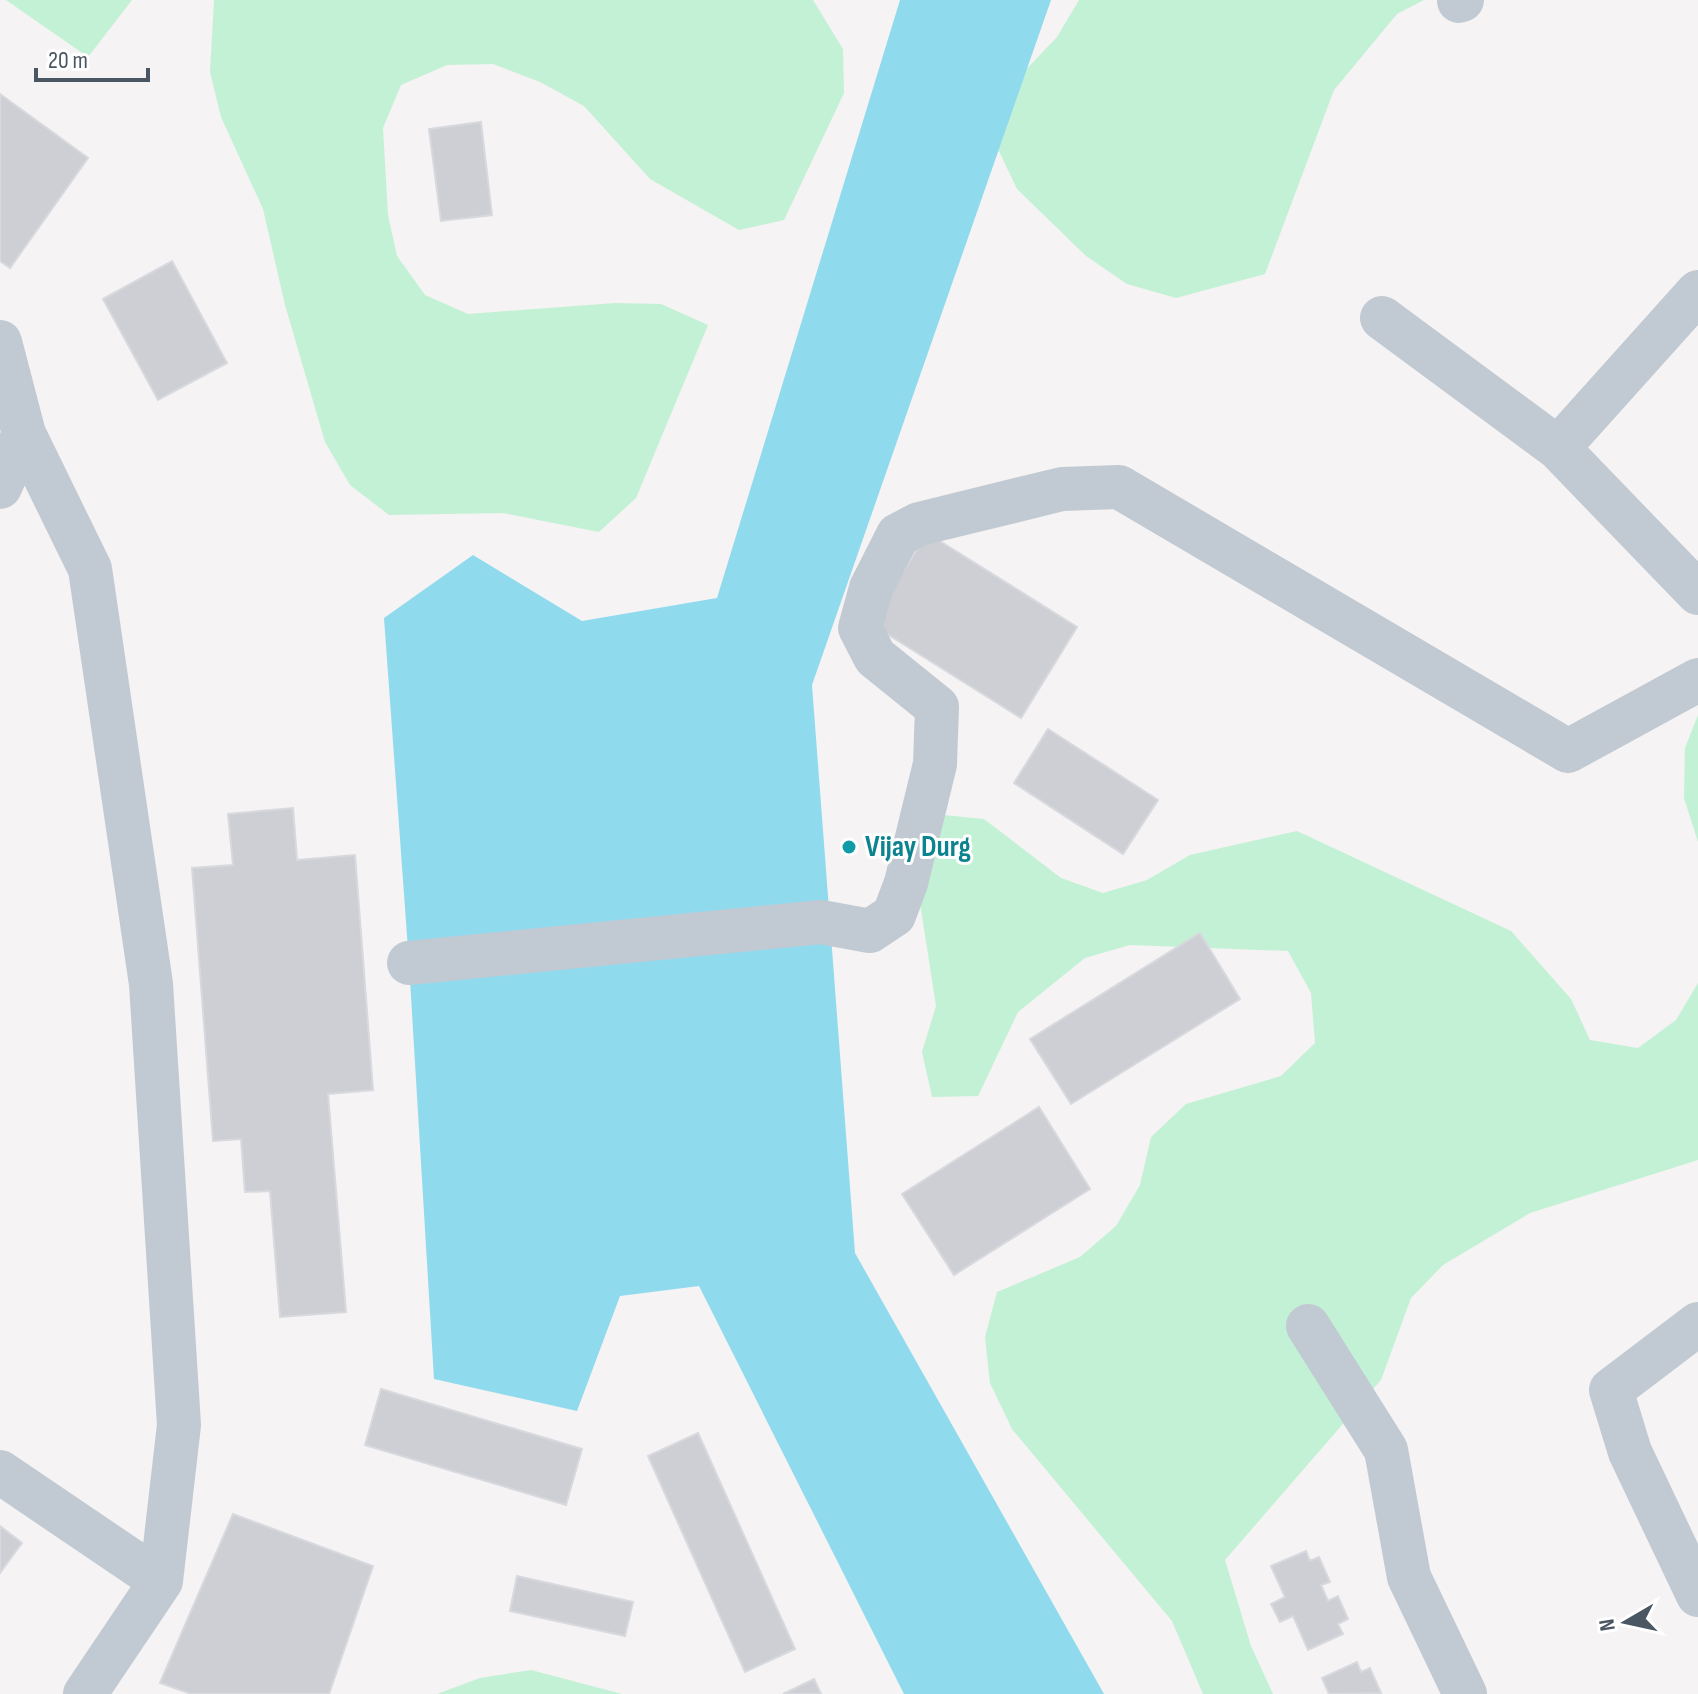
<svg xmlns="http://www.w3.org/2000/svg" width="1698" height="1694" font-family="'Sofia Sans Condensed',sans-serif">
	<rect width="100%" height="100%" fill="#f5f3f3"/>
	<path fill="#c3f1d5" d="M6 0H132L88 57Z
		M214 0H813L843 49 844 93 784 220 739 230 650 179 584 106 540 82 493 64 447 65 401 85 383 128 388 215 397 256 425 295 468 314 615 303 661 304 708 325 636 498 599 532 503 513 389 515 350 485 325 442 285 305 263 209 221 117 210 72Z
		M1079 0H1424L1397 14 1334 90 1265 274 1176 298 1127 284 1086 256 1017 189 998 149 994 103 1057 37Z
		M1698 715V842L1684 798 1685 748Z
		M933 814 984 819 1061 878 1103 893 1147 880 1190 855 1297 831 1511 931 1571 999 1590 1040 1638 1048 1676 1020 1698 983V1160L1530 1213 1443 1265 1411 1298 1381 1380 1225 1560 1251 1646 1273 1694H1203L1172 1621 1012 1429 990 1383 985 1337 997 1292 1080 1257 1116 1226 1140 1185 1151 1137 1186 1104 1281 1076 1315 1043 1311 993 1288 951 1130 945 1085 958 1018 1012 978 1096 932 1097 922 1052 936 1006 913 858Z
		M531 1670 622 1694H437L480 1678Z"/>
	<path fill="#90daee" d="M900 0H1051L812 685 855 1253 1104 1694H904L699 1286 620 1296 577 1411 434 1379 409 963 384 618 473 555 582 621 717 598Z"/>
	<path fill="#cdcfd5" stroke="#d7d9de" stroke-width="2" d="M0 94 88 158 10 268 0 261Z
		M481 122 492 215 441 221 429 129Z
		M172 261 227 363 158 400 103 299Z
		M927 533 1077 627 1021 718 871 624Z
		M1048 729 1158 800 1123 854 1014 783Z
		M293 808 297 860 355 855 373 1090 328 1094 346 1312 280 1317 270 1191 245 1192 241 1139 213 1141 192 868 233 865 228 814Z
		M1200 933 1240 999 1071 1104 1030 1039Z
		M1039 1107 1090 1189 954 1275 902 1194Z
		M381 1389 582 1449 566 1505 365 1445Z
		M698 1433 795 1649 745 1672 648 1456Z
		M233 1514 373 1566 329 1694H191L160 1683Z
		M0 1526 22 1543 0 1573Z
		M1306 1551 1310 1561 1319 1557 1330 1582 1321 1585 1328 1601 1338 1596 1348 1619 1338 1624 1343 1634 1308 1650 1293 1616 1280 1622 1271 1604 1285 1597 1271 1566Z
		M517 1576 633 1602 625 1636 510 1611Z
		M1357 1662 1361 1672 1370 1668 1381 1693 1329 1694 1322 1678Z
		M814 1679 821 1694H783Z"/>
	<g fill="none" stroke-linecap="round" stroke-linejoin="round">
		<path stroke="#c1cad2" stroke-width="44" d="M1459 1 1462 0
			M1382 318 1558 448 1698 593
			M0 342 24 434 90 569 151 984 179 1425 161 1581 85 1694
			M1558 448 1698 292
			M0 487 24 434
			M409 963 821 922 870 931 894 915 906 883 935 764 937 707 875 657 860 628 871 588 898 535 919 524 1062 489 1119 487 1568 751 1698 680
			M1698 1324 1611 1390 1630 1452 1698 1595
			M1308 1326 1386 1450 1409 1577 1465 1694
			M0 1472 161 1581"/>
	</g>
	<circle fill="#0f9aa8" stroke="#fff" stroke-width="3" cx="849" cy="847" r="8"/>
	<g text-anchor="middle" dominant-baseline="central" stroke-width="6" stroke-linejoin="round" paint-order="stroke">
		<g font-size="30" font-weight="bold" fill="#0d838f" stroke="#fff" text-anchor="start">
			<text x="865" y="847">Vijay Durg</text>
		</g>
	</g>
	<g transform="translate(1626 1622) rotate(261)" stroke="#ffffff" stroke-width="6" paint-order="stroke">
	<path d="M0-6L14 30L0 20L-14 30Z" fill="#4a5661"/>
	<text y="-12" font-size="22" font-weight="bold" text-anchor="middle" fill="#4a5661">N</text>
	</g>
	<path d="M36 68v12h112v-12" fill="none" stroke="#4a5661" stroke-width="4"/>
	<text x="48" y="68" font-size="24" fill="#4a5661" stroke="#ffffff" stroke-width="6" paint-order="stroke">20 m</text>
</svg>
